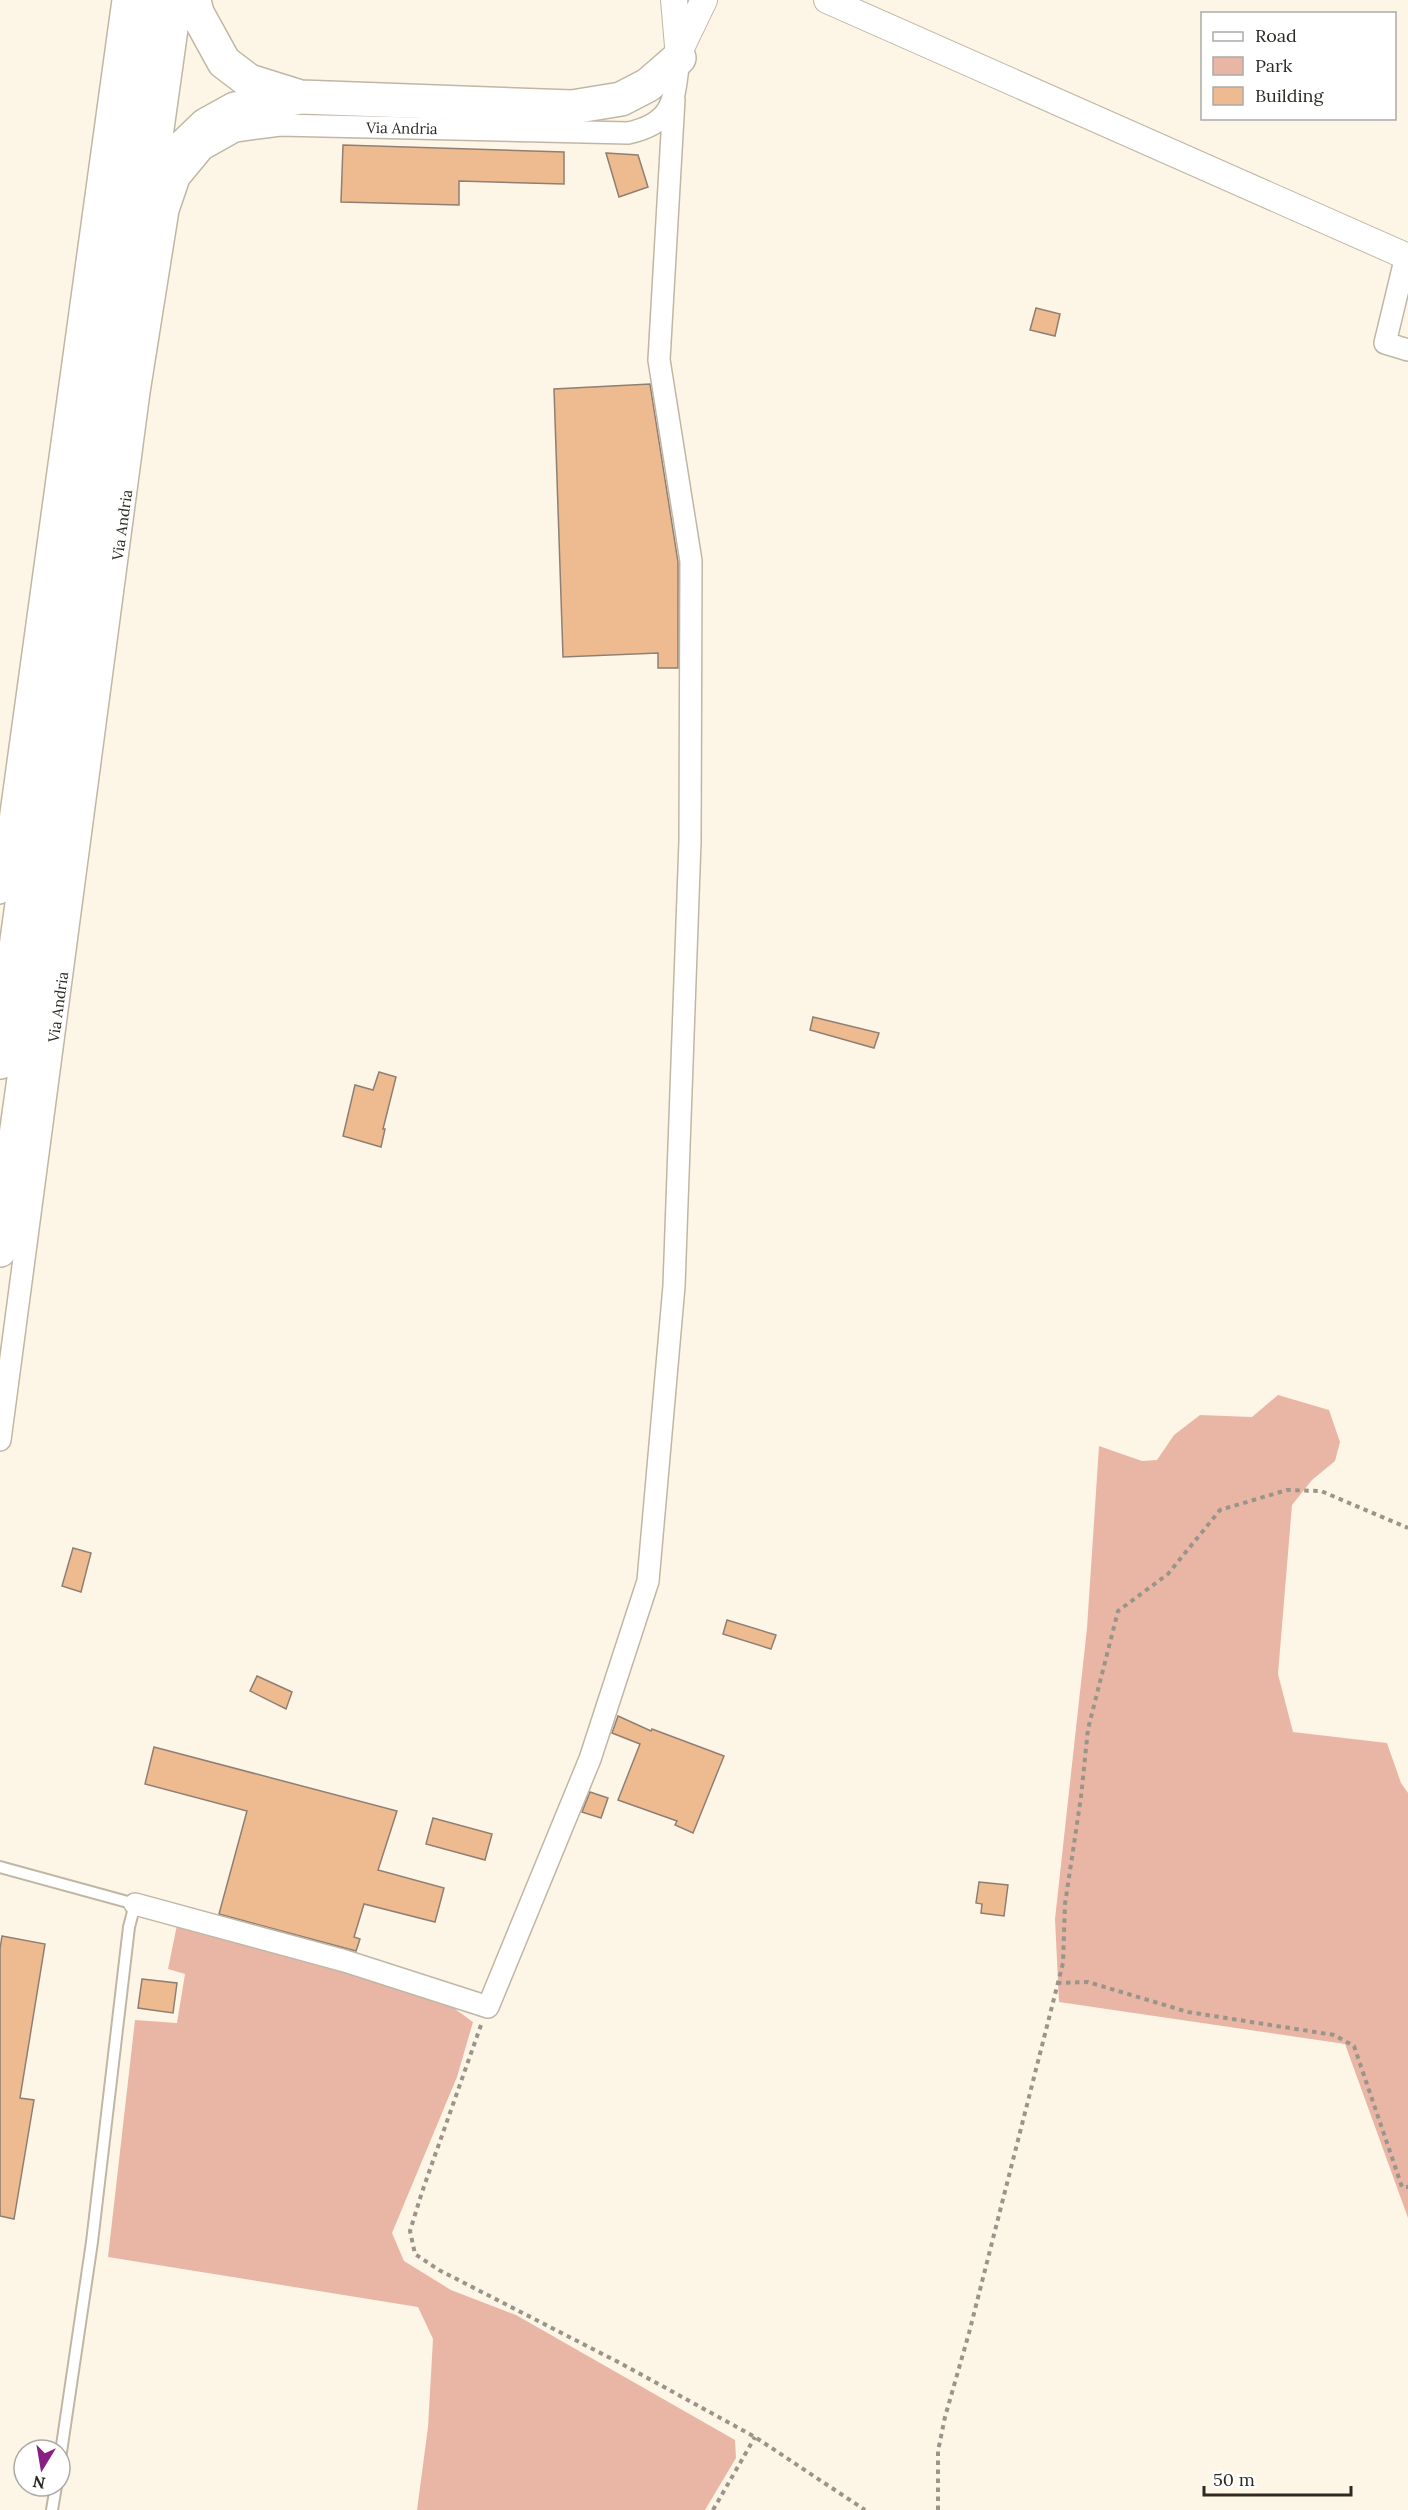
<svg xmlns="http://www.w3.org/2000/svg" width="1408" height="2510" font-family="Lora,serif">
	<rect width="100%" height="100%" fill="#fdf6e7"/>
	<path fill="#e9b6a6" d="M1278 1395 1329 1410 1340 1442 1335 1461 1312 1480 1292 1505 1278 1674 1293 1732 1387 1743 1401 1783 1408 1793V2218L1345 2044 1059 2002 1055 1919 1087 1628 1099 1446 1142 1461 1157 1460 1174 1435 1200 1415 1252 1417Z
		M178 1920 444 2001 473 2022 457 2077 392 2233 404 2261 451 2290 516 2315 735 2440 736 2458 705 2510H417L428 2427 433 2339 418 2307 108 2257 135 2020 177 2023 185 1974 168 1969Z"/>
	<path fill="#eebb91" stroke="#8f7f73" stroke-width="1.5" d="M343 145 564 152V184L459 181V205L341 202Z
		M606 153 638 155 648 187 619 197Z
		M1036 308 1060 314 1055 336 1030 330Z
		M650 384 678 562V668H658V653L563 657 554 389Z
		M813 1017 879 1033 874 1048 810 1030Z
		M379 1072 396 1077 383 1129H385L381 1147 343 1136 355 1085 373 1090Z
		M73 1548 91 1553 81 1592 62 1586Z
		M727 1620 776 1635 771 1649 723 1634Z
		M257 1676 292 1692 286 1709 250 1691Z
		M618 1716 651 1731 652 1729 724 1756 693 1833 675 1825 677 1821 618 1800 640 1744 612 1733Z
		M154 1747 397 1811 378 1870 444 1888 435 1922 364 1904 354 1937 360 1939 356 1951 219 1914 247 1811 145 1784Z
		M590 1792 608 1798 601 1818 582 1812Z
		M433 1818 492 1834 485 1860 426 1844Z
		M979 1882 1008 1885 1004 1916 981 1913 982 1904 976 1903Z
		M2 1936 45 1944 20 2098 34 2100 14 2219 0 2216V1949Z
		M142 1979 177 1983 173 2013 138 2008Z"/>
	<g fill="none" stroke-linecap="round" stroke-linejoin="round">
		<g stroke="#c0b6a5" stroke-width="14">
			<path id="service" d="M0 1867 135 1904 129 1927 92 2242 60 2459
				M52 2510 56 2486"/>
		</g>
		<g stroke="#c0b6a5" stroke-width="24">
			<path id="minor" d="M1406 256 1385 343 1408 350
				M0 893 123 0
				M0 1440 139 392 168 210 179 178 203 149 235 131 280 125 628 133C675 123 674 99 679 58
				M135 1904 345 1961 488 2007 590 1759 648 1581 674 1286 690 841 691 561 659 360 674 99"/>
		</g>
		<g stroke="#c0b6a5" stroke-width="28">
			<path id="tertiary" d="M674 0 679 58
				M827 0 1408 257
				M680 50 704 0"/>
		</g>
		<g stroke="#c0b6a5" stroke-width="36">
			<path id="trunk" d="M194 0 197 13 224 62 249 81 297 96
				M160 197 164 179 179 151 206 125 235 109 301 97 572 107 621 99 648 85 679 58
				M0 1062 148 0
				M0 1250 175 0"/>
		</g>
		<path stroke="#9a958a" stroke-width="4" stroke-dasharray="4.5 4.5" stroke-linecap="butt" d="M1057 1983 1088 1982 1188 2012 1334 2035 1354 2046 1402 2187H1408
			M481 2025 422 2192 410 2231 415 2254 439 2270 622 2364 755 2437 865 2510
			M713 2510 755 2437
			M938 2510V2451L945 2417 969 2333 1063 1963 1065 1904 1081 1797 1088 1729 1118 1611 1168 1574 1220 1510 1287 1490 1321 1491 1408 1528"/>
		<use href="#service" stroke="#fff" stroke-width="10"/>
		<use href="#minor" stroke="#fff" stroke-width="21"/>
		<use href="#tertiary" stroke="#fff" stroke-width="26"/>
		<use href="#trunk" stroke="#fff" stroke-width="33"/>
	</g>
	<g text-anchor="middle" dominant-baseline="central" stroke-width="5" stroke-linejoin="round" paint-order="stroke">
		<g font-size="15" fill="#2d2a23" stroke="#fff">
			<text transform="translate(402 128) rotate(1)">Via Andria</text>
			<text transform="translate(122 525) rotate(-82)">Via Andria</text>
			<text transform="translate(58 1007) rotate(-82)">Via Andria</text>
		</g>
	</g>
	<rect x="1201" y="12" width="195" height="108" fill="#ffffff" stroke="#abaaa7" stroke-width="1.5"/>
	<rect x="1213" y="32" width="30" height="9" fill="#ffffff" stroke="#abaaa7" stroke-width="1.5"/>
	<text x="1255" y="42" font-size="18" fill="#2d2a23">Road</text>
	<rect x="1213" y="57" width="30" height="18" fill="#e9b6a6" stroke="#abaaa7" stroke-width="1.5"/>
	<text x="1255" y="72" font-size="18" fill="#2d2a23">Park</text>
	<rect x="1213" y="87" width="30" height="18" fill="#eebb91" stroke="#abaaa7" stroke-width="1.5"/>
	<text x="1255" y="102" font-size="18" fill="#2d2a23">Building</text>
	<g transform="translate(42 2468) rotate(191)"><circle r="28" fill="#ffffff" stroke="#abaaa7" stroke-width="1.5"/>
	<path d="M0-4.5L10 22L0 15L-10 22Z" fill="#891f85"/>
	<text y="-9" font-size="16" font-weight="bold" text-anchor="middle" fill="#2d2a23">N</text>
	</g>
	<path d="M1204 2486v9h147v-9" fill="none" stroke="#2d2a23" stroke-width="3"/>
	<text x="1213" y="2486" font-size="18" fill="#2d2a23" stroke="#ffffff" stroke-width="4.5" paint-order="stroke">50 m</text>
</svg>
